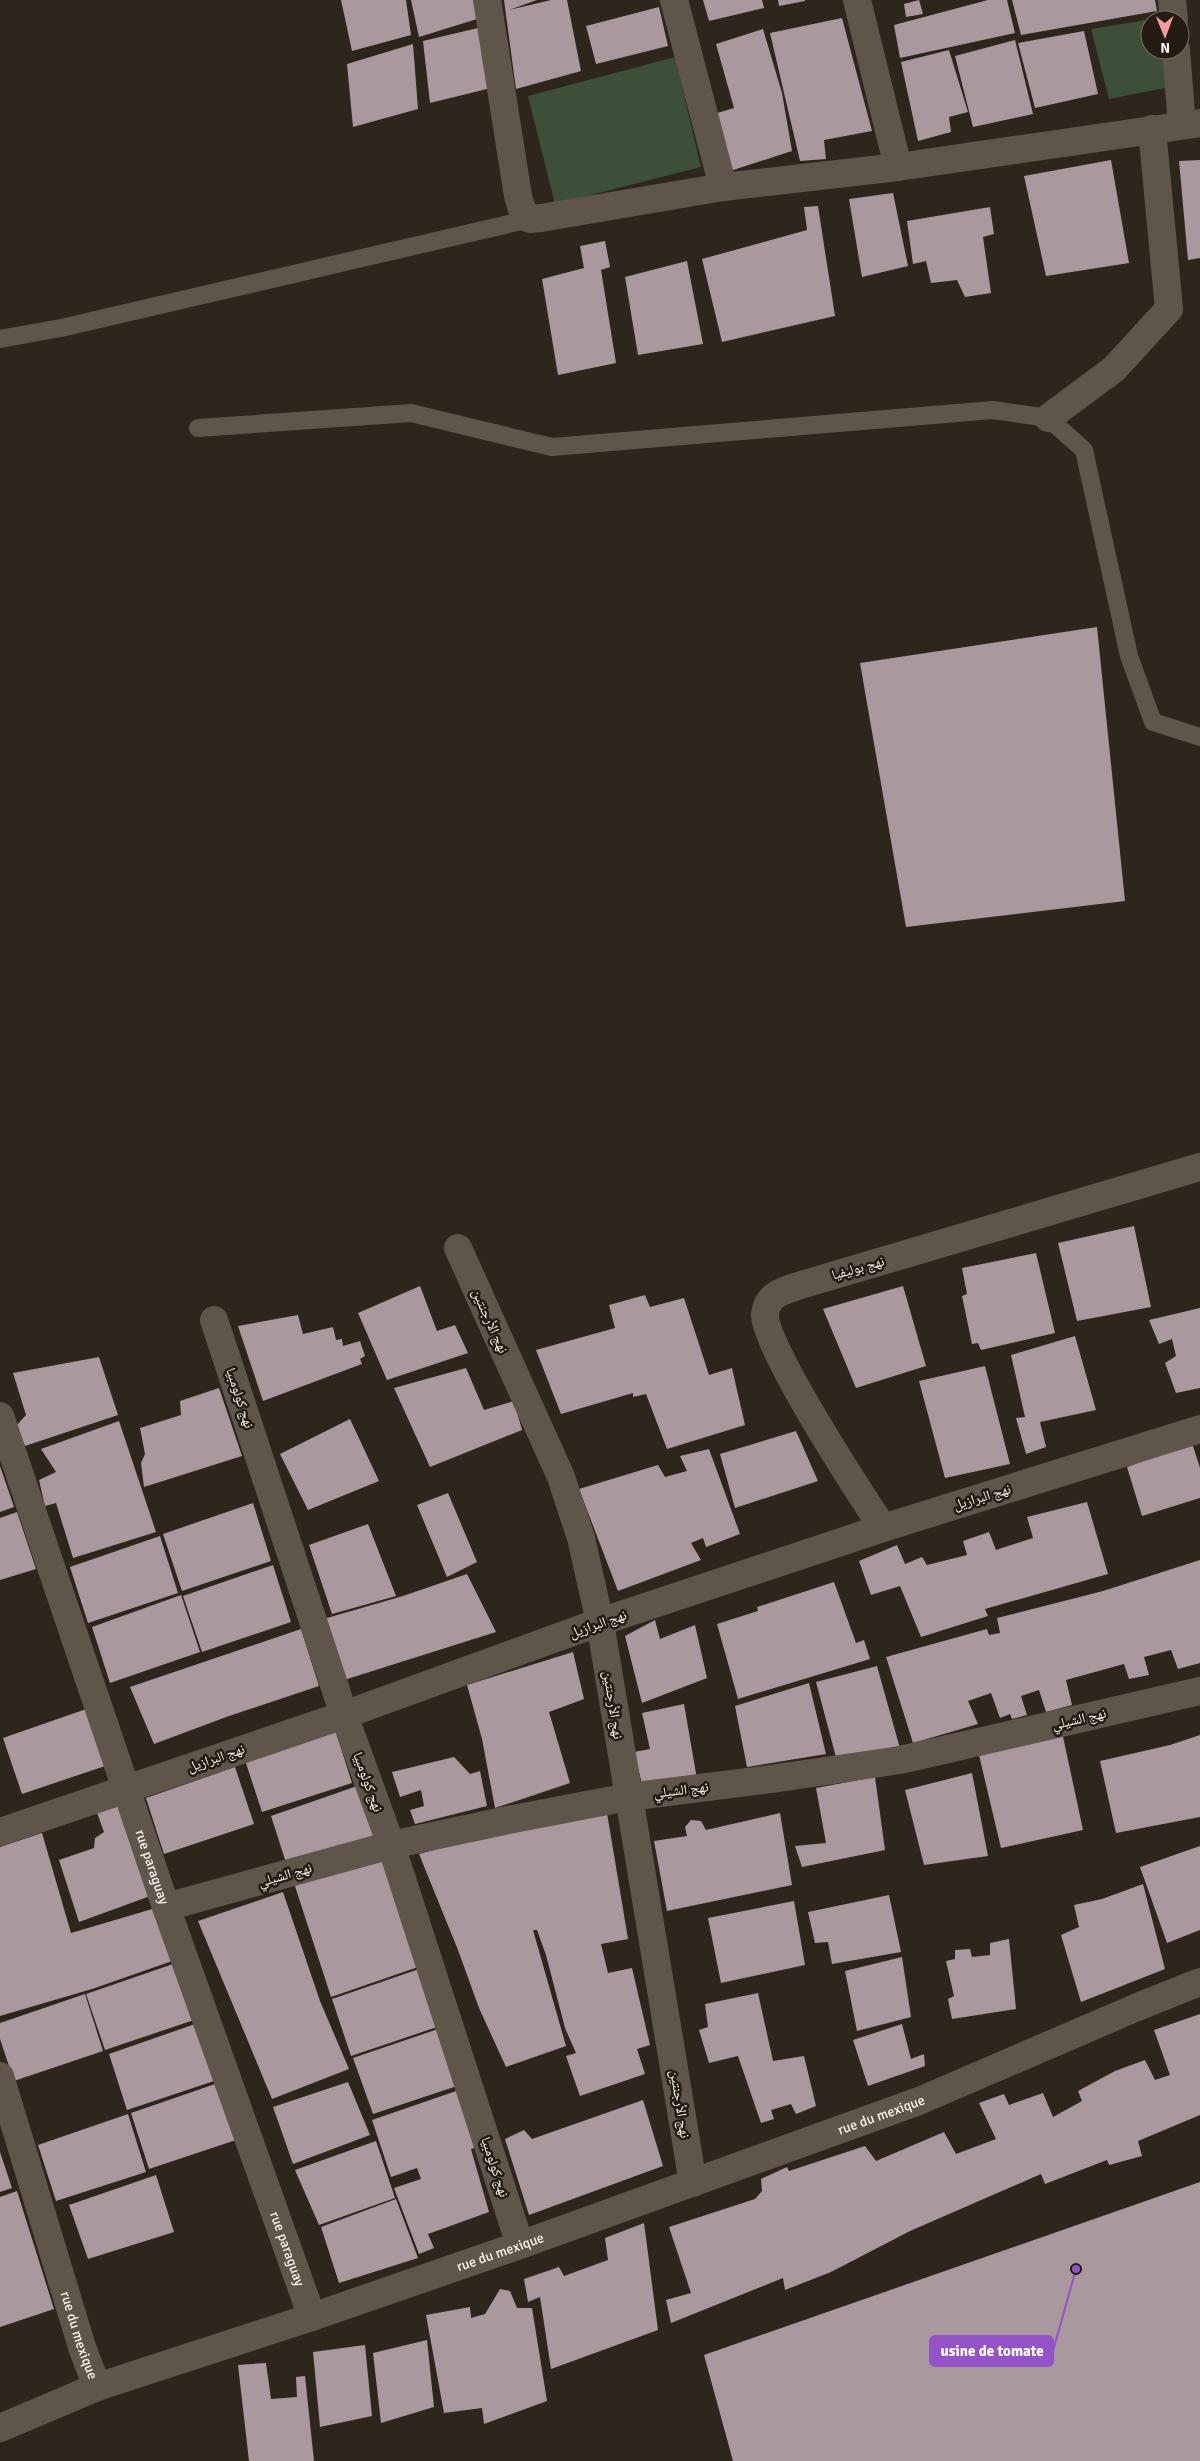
<svg xmlns="http://www.w3.org/2000/svg" width="1200" height="2461" font-family="Signika,'Noto Naskh Arabic',sans-serif">
	<rect width="100%" height="100%" fill="#2e251d"/>
	<path fill="#3d4e39" d="M1165 17V20H1150V50H1167L1170 87 1109 99 1091 29Z
		M675 57 701 167 555 204 528 96Z"/>
	<path fill="#a9999e" d="M341 0H406L411 35 352 51Z
		M411 0H475L477 19 419 37Z
		M504 0H537L509 10 551 0H567L581 71 516 89Z
		M703 0H762L764 8 709 21Z
		M778 0H805V1L779 6Z
		M919 0 923 14 906 17 904 4Z
		M988 0H1007L1015 33 900 58 894 25Z
		M1012 0H1155L1157 11 1021 35Z
		M659 7 668 46 596 64 586 26Z
		M842 18 872 131 824 140 826 159 800 161 770 33Z
		M478 28 491 88 430 103 423 41Z
		M763 29 782 93 792 151 730 171 714 114 734 108 716 44Z
		M1084 31 1098 94 1035 108 1018 43Z
		M1015 40 1033 114 973 127 955 56Z
		M413 44 418 109 353 127 347 64Z
		M949 50 968 112 949 117 951 132 918 141 901 62Z
		M1111 160 1129 263 1046 276 1024 176Z
		M1200 160V258L1188 260 1179 161Z
		M893 193 908 266 862 277 849 199Z
		M818 206 835 316 722 342 702 259 807 230 804 207Z
		M990 207 994 234 983 237 991 293 965 297 957 280 931 283 926 261 913 264 907 221Z
		M605 241 610 267 601 270 616 363 558 375 542 279 584 268 580 246Z
		M687 261 703 344 638 355 625 277Z
		M1097 627 1125 901 906 927 860 663Z
		M1134 1226 1151 1307 1077 1321 1058 1243Z
		M1036 1253 1055 1333 981 1350 978 1343 972 1344 962 1296 967 1294 962 1268Z
		M420 1286 437 1331 455 1325 468 1353 387 1380 358 1313Z
		M903 1286 926 1366 856 1388 823 1309Z
		M645 1295 650 1307 684 1298 709 1375 732 1368 745 1425 667 1449 646 1394 633 1397V1393L561 1414 536 1350 615 1328 609 1305Z
		M1200 1308V1388L1176 1393 1165 1363 1176 1356 1172 1339 1159 1344 1149 1320Z
		M298 1315 303 1334 333 1327 336 1340 342 1339 343 1346 360 1341 365 1356 360 1359 362 1364 263 1401 238 1326Z
		M1075 1336 1096 1410 1040 1422 1046 1447 1026 1454 1016 1418 1025 1417 1011 1355Z
		M99 1357 118 1415 25 1446 16 1426 26 1415 13 1373Z
		M985 1366 1010 1464 945 1478 919 1381Z
		M466 1368 484 1410 514 1401 522 1430 430 1467 394 1388Z
		M219 1388 242 1456 144 1487 141 1463 145 1454 140 1428 181 1415 180 1401Z
		M350 1419 379 1481 308 1510 280 1454Z
		M119 1421 156 1532 73 1558 56 1503 45 1506 39 1480 56 1472 41 1449Z
		M796 1431 818 1481 735 1508 720 1454Z
		M1192 1443 1200 1468V1498L1142 1516 1127 1467Z
		M709 1449 740 1534 706 1547 703 1538 691 1543 701 1560 618 1591 579 1489 658 1465 665 1477 687 1471 680 1456Z
		M0 1466 14 1507 0 1512Z
		M448 1493 477 1562 447 1577 417 1505Z
		M1087 1502 1108 1574 985 1609 988 1616 921 1637 900 1586 871 1595 859 1561 897 1545 905 1564 922 1557 927 1565 967 1555 963 1541 989 1532 996 1550 1033 1538 1027 1517Z
		M253 1503 271 1561 182 1591 163 1534Z
		M17 1512 36 1569 0 1580V1518Z
		M368 1524 396 1596 332 1614 309 1545Z
		M160 1536 178 1593 88 1623 70 1567Z
		M1200 1560V1663L1178 1669 1171 1650 1144 1657 1149 1675 1129 1679 1124 1664 1066 1680 1072 1705 1046 1712 1039 1690 1021 1696 1027 1715 1012 1719 1010 1714 1000 1718 991 1693 968 1701 978 1724 913 1743 886 1657 987 1629 989 1635 1000 1633 997 1618 1103 1591Z
		M273 1565 291 1622 202 1652 183 1596Z
		M467 1574 496 1632 344 1680 320 1620 403 1596Z
		M834 1582 856 1643 864 1640 870 1659 738 1699 717 1624 758 1611 757 1607Z
		M181 1595 200 1652 110 1683 92 1627Z
		M655 1620 660 1639 695 1625 707 1678 642 1703 625 1636Z
		M301 1629 319 1686 229 1716 154 1744 130 1687Z
		M573 1652 584 1699 549 1712 570 1783 495 1808 482 1739 467 1685Z
		M877 1666 901 1752 837 1761 816 1682Z
		M809 1683 826 1754 747 1767 735 1706Z
		M684 1704 697 1779 643 1788 634 1752 650 1749 642 1713Z
		M92 1707 111 1764 22 1794 3 1738Z
		M334 1726 352 1783 262 1812 244 1757Z
		M1062 1732 1083 1830 1001 1848 979 1755Z
		M1200 1735V1817L1116 1833 1100 1761 1170 1745Z
		M454 1757 470 1774 480 1771 487 1806 415 1824 410 1810 424 1806 421 1790 400 1797 392 1772Z
		M235 1767 254 1824 164 1854 146 1798Z
		M972 1773 988 1856 924 1865 905 1790Z
		M875 1777 885 1850 802 1867 795 1846 826 1843 816 1788Z
		M360 1785 379 1843 289 1872 271 1816Z
		M122 1803 153 1895 79 1922 59 1860 94 1848 95 1838 104 1832 96 1810Z
		M606 1807 628 1939 601 1944 608 1973 632 1968 650 2045 637 2049 645 2074 580 2096 566 2056 576 2053 565 2028 546 1955 537 1930H533L566 2046 506 2067 479 2008 458 1950 419 1854 509 1829Z
		M780 1813 792 1885 667 1911 654 1841 687 1836 685 1827 691 1820 701 1821 706 1830Z
		M42 1833 71 1933 159 1907 178 1959 92 1989 0 2016V1847Z
		M1200 1846V1930L1167 1943 1140 1867Z
		M383 1852 421 1966 331 1997 294 1883Z
		M1143 1884 1165 1969 1081 2002 1061 1935 1079 1927 1074 1905 1102 1899Z
		M283 1892 320 2001 349 2069 272 2099 198 1921Z
		M889 1895 901 1952 832 1964 828 1942 815 1943 808 1912Z
		M794 1901 805 1965 721 1983 708 1918Z
		M1009 1939 1016 2009 952 2019 948 1999 954 1996 946 1961 955 1959V1950L970 1949 972 1957 990 1955V1943Z
		M902 1957 911 2017 857 2031 845 1971Z
		M176 1963 194 2020 105 2050 86 1994Z
		M422 1968 440 2026 351 2056 332 1999Z
		M758 1993 773 2061 804 2056 816 2106 796 2114 791 2104 771 2110 774 2119 761 2123 738 2056 709 2063 699 2030 708 2027 705 2004Z
		M85 1994 103 2051 14 2081 0 2039V2023Z
		M1200 2014V2115L1138 2141 1142 2156 1109 2165 1107 2160 1045 2184 1041 2174 910 2231 831 2272 785 2290 783 2278 671 2323 666 2300 691 2293 669 2227 755 2199 762 2191 761 2179 787 2167 789 2171 865 2146 876 2161 944 2132 956 2154 996 2139 979 2103 1004 2094 1009 2105 1043 2093 1053 2117 1082 2101 1078 2091 1115 2071 1145 2060 1155 2080 1170 2075 1154 2030Z
		M198 2023 217 2080 127 2110 109 2054Z
		M902 2024 911 2059 924 2054 925 2066 868 2086 853 2040Z
		M441 2028 460 2085 373 2114 353 2058Z
		M221 2082 239 2139 149 2169 131 2113Z
		M348 2082 370 2135 293 2164 273 2107Z
		M462 2089 480 2146 471 2149 489 2212 428 2234 434 2248 419 2254 394 2188 421 2179 417 2168 391 2177 372 2120Z
		M643 2100 663 2166 529 2215 505 2139 524 2130 532 2139Z
		M128 2114 146 2172 56 2201 38 2145Z
		M376 2141 395 2198 319 2225 295 2170Z
		M0 2152 12 2188 0 2192Z
		M156 2175 174 2232 88 2259 69 2205Z
		M1200 2182V2461H733L704 2355Z
		M17 2191 54 2309 0 2327V2197Z
		M396 2199 418 2258 339 2283 321 2227Z
		M644 2223 658 2330 551 2369 540 2297 528 2302 524 2279 559 2267 564 2276 608 2260 605 2238Z
		M500 2289 510 2291 517 2308H532L547 2401 484 2424 482 2408 444 2413 426 2315 470 2307 471 2318 485 2314Z
		M427 2340 434 2407 381 2423 373 2353Z
		M365 2345 372 2416 320 2427 313 2352Z
		M266 2363 271 2399 297 2397 296 2377 305 2376 314 2461H249L238 2365Z"/>
	<g fill="none" stroke-linecap="round" stroke-linejoin="round">
		<path stroke="#5f554b" stroke-width="18" d="M0 339 61 328 530 219
			M198 428 411 413 552 447 993 410 1048 418 1084 450 1129 656 1153 722 1200 737"/>
		<g stroke="#5f554b" stroke-width="28">
			<path d="M487 0 518 196 524 216 530 219 541 218 723 187"/>
			<path d="M674 0 723 187 898 167 1200 123"/>
			<path d="M857 0 898 167"/>
			<path d="M1172 0 1174 20"/>
			<path d="M1176 50 1182 125"/>
			<path d="M1048 418 1114 369 1169 309 1152 129"/>
			<path d="M458 1248 561 1477 581 1538 600 1622 693 2183"/>
			<path d="M214 1320 344 1715 391 1845 520 2245"/>
			<path id="s1" d="M0 1416 166 1907 312 2317"/>
			<path d="M883 1528C861 1495 763 1345 765 1314 767 1294 785 1290 801 1285L1200 1167"/>
			<path d="M0 1832 344 1715 600 1622 883 1528 1200 1429"/>
			<path d="M166 1907 391 1845 508 1820 628 1797 778 1778 900 1760 1200 1691"/>
			<path id="s2" d="M0 2076 82 2347 97 2387 312 2317 520 2245 919 2101 1135 2008 1200 1982"/>
			<path d="M0 2428 97 2387"/>
		</g>
	</g>
	<g text-anchor="middle" dominant-baseline="central" stroke-width="5" stroke-linejoin="round" paint-order="stroke">
		<g font-size="14" fill="#f9f3ed" stroke="#241c13">
			<text transform="translate(858 1268) rotate(-16)">نهج بوليفيا</text>
			<text transform="translate(490 1321) rotate(66)">نهج الأرجنتين</text>
			<text transform="translate(240 1398) rotate(72)">نهج كولومبيا</text>
			<text transform="translate(982 1497) rotate(-17)">نهج البرازيل</text>
			<text transform="translate(598 1624) rotate(-19)">نهج البرازيل</text>
			<text transform="translate(613 1705) rotate(81)">نهج الأرجنتين</text>
			<text transform="translate(1079 1719) rotate(-13)">نهج الشيلي</text>
			<text transform="translate(216 1758) rotate(-19)">نهج البرازيل</text>
			<text transform="translate(368 1782) rotate(70)">نهج كولومبيا</text>
			<text transform="translate(681 1790) rotate(-7)">نهج الشيلي</text>
			<text stroke="none"><textPath href="#s1" startOffset="476">rue paraguay</textPath></text>
			<text transform="translate(285 1875) rotate(-16)">نهج الشيلي</text>
			<text transform="translate(680 2104) rotate(81)">نهج الأرجنتين</text>
			<text stroke="none"><textPath href="#s2" startOffset="1156">rue du mexique</textPath></text>
			<text transform="translate(495 2167) rotate(72)">نهج كولومبيا</text>
			<text stroke="none"><textPath href="#s1" startOffset="881">rue paraguay</textPath></text>
			<text stroke="none"><textPath href="#s2" startOffset="751">rue du mexique</textPath></text>
			<text stroke="none"><textPath href="#s2" startOffset="271">rue du mexique</textPath></text>
		</g>
	</g>
	<path fill="none" stroke="#9454c8" stroke-width="2" d="M1076 2269L1053 2351"/>
	<circle fill="#9454c8" stroke="#241c13" stroke-width="2" cx="1076" cy="2269" r="5"/>
	<rect fill="#9454c8" stroke="#9454c8" stroke-width="2" x="930" y="2336" width="123" height="30" rx="5"/>
	<g font-size="15" text-anchor="middle" font-weight="bold" fill="#fff">
		<text x="992" y="2356">usine de tomate</text>
	</g>
	<g transform="translate(1165 35) rotate(179)"><circle r="24" fill="#241c13" stroke="#79726a"/>
	<path d="M0-4L9 19L0 12L-9 19Z" fill="#f49aa0"/>
	<text y="-8" font-size="14" font-weight="bold" text-anchor="middle" fill="#f9f3ed">N</text>
	</g>
</svg>
